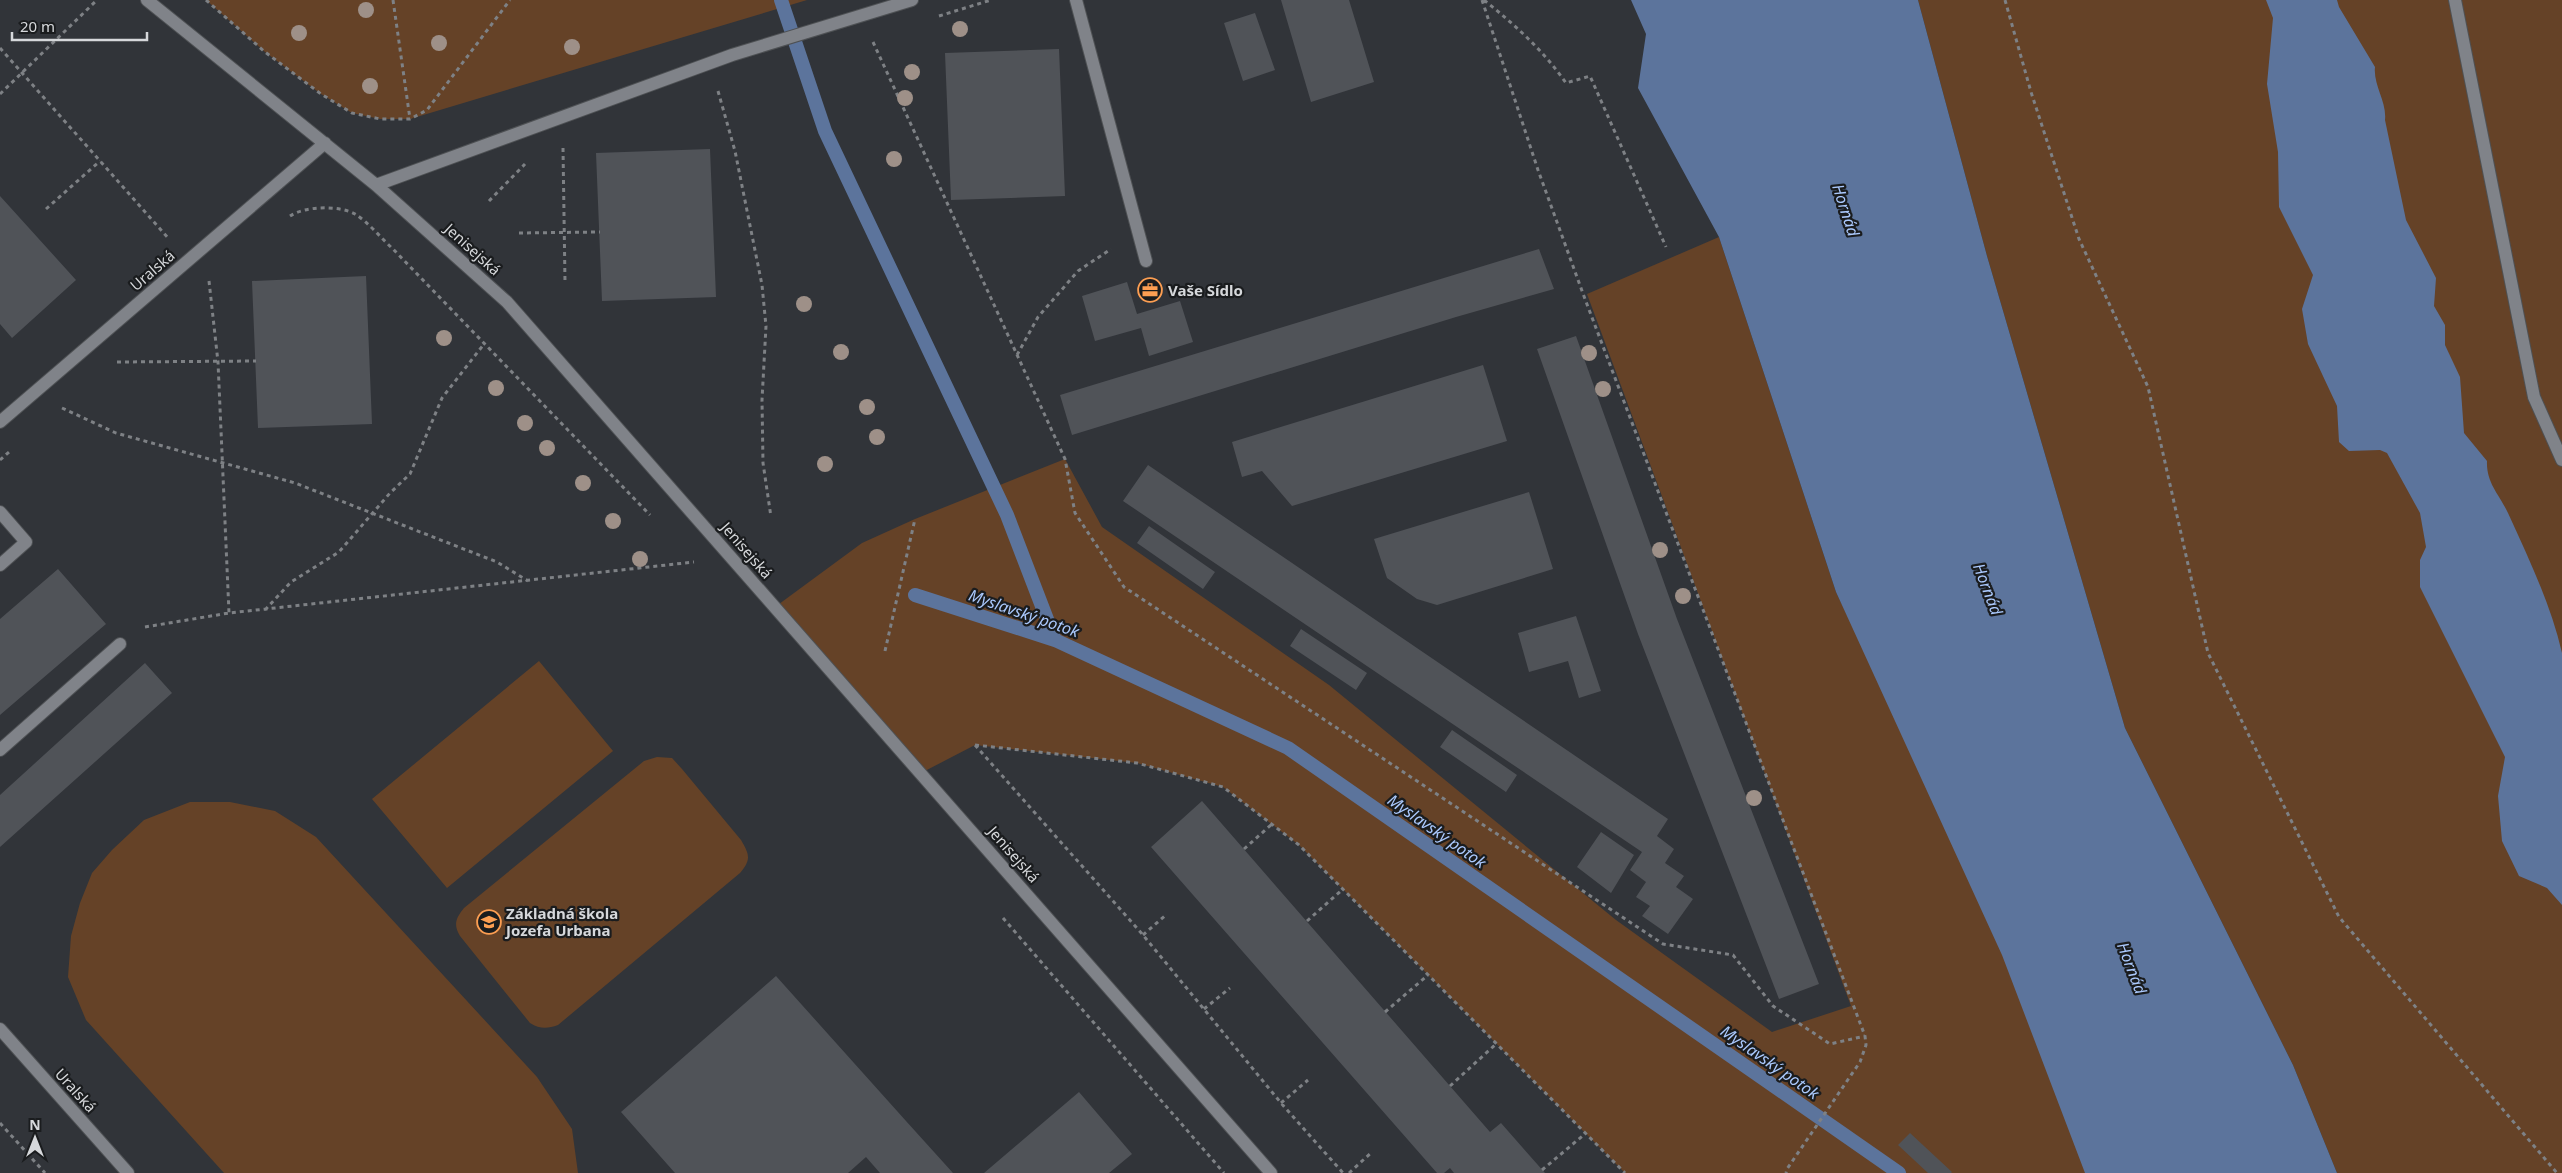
<svg xmlns="http://www.w3.org/2000/svg" width="2562" height="1173" font-family="'Noto Sans',sans-serif">
	<rect width="100%" height="100%" fill="#313439"/>
	<path fill="#654227" d="M206 0H807L410 119H380L352 113 321 94 265 52Z
		M1918 0H2562V1173H2337L2293 1065 2125 728 1987 256Z
		M1719 237 1836 592 2116 1173H1625L1299 845 1223 787 1137 763 975 745 921 773 775 607 862 543 915 519 1065 459 1102 527 1329 685 1616 920 1772 1032 1851 1006 1587 294Z
		M539 661 613 751 447 888 372 799Z
		M657 757 672 758 682 769 741 840C750 855 751 860 740 873L558 1025C547 1029 540 1029 530 1023L460 936C453 924 456 918 464 908L644 761Z
		M190 802H230L275 811 316 837 537 1077 572 1129 578 1173H224L86 1020 68 977 71 936 80 903 92 873 112 850 144 820Z"/>
	<path fill="#5c749c" d="M1631 0H1918L1987 256 2125 728 2293 1065 2337 1173H2085L2002 955 1836 592 1719 237 1638 88 1646 34Z
		M2266 0H2337L2339 7 2375 67C2373 85 2387 102 2385 120L2406 220 2436 278 2434 306 2445 325V345L2460 377 2464 433 2487 461C2486 483 2499 494 2508 513 2529 559 2551 605 2562 653V905L2547 888 2519 876 2502 841 2498 796 2505 757 2420 587V560L2426 547 2420 513 2387 453 2380 450 2349 451 2339 442 2337 406 2308 344 2302 309 2313 275 2279 207 2278 152 2267 84 2273 18Z"/>
	<g fill="none" stroke-linecap="round" stroke-linejoin="round">
		<path stroke="#5c749c" stroke-width="14" d="M781 0 825 131 1007 515 1055 640
			M915 595 1055 640 1288 748 1899 1173"/>
	</g>
	<path fill="#505358" d="M1281 0H1349L1374 82 1311 102Z
		M1255 13 1275 70 1243 81 1224 23Z
		M1059 49 1065 196 951 200 945 53Z
		M710 149 716 297 602 301 596 153Z
		M0 196 76 280 12 338 0 324Z
		M1539 249 1554 289 1456 317 1072 435 1060 395Z
		M366 276 372 424 258 428 252 281Z
		M1127 282 1137 314 1180 301 1193 342 1149 356 1141 328 1095 341 1082 296Z
		M1576 336 1677 619 1819 984 1779 999 1638 634 1537 349Z
		M1483 365 1507 441 1292 506 1262 471 1242 477 1232 442Z
		M1148 465 1668 819 1657 836 1674 849 1665 863 1684 876 1676 887 1693 899 1668 934 1642 916 1650 906 1636 897 1646 882 1630 870 1642 852 1123 501Z
		M1529 492 1553 569 1437 605 1417 599 1387 578 1374 539Z
		M1149 526 1215 572 1203 589 1137 543Z
		M58 569 106 624 0 715V619Z
		M1576 616 1601 691 1579 698 1568 661 1529 672 1518 633Z
		M1301 629 1367 673 1356 690 1290 646Z
		M145 663 172 693 0 847V795Z
		M1452 730 1517 775 1506 792 1440 747Z
		M1202 801 1490 1132 1501 1123 1545 1173H1454L1450 1168 1444 1173H1437L1151 847Z
		M1601 832 1634 855 1611 893 1577 867Z
		M776 976 906 1121 953 1173H880L866 1157 848 1173H675L621 1112Z
		M1079 1092 1132 1154 1109 1173H984Z
		M1910 1133 1952 1172 1951 1173H1928L1898 1145Z"/>
	<g fill="none" stroke-linecap="round" stroke-linejoin="round">
		<g stroke="#4e5154" stroke-width="14">
			<path id="minor" d="M147 0 376 185 507 302 1271 1173
				M1076 0 1146 261
				M2455 0 2534 397 2562 460
				M376 185 732 55 912 0
				M0 422 325 143
				M0 512 26 542 0 565
				M0 750 120 644
				M0 1029 128 1173"/>
		</g>
		<path stroke="#7e8185" stroke-width="3" stroke-dasharray="4 4" stroke-linecap="butt" d="M206 0 265 52 321 94 352 113 380 119H410L427 110 510 0
			M393 0 410 119
			M1482 0 1538 170 1585 299 1865 1036 1866 1045 1860 1062 1787 1169 1786 1173
			M1484 0C1515 25 1543 50 1566 83L1590 76 1666 247
			M2005 0 2031 92 2079 239 2148 387 2208 653 2339 917 2557 1173
			M939 16 991 0
			M873 42 1065 459 1075 513 1124 587 1663 944 1733 955 1773 1006 1830 1044 1865 1036
			M0 48 169 239
			M718 91 735 151 762 285 766 326 762 400 763 463 771 517
			M0 94 97 0
			M563 148 565 282
			M489 201 525 164
			M46 209 100 161
			M290 216C305 206 339 205 355 214 368 222 381 238 393 249L650 515
			M519 233 600 232
			M209 281 218 362 229 613
			M1017 355 1038 317 1078 271 1111 249
			M117 362 256 361
			M62 408 116 433 295 483 497 562 528 581
			M0 460 9 452
			M265 610 291 582 339 552 390 493 410 474 442 398 484 344
			M145 627 229 613 694 562
			M885 651 915 519
			M975 745 1137 763 1223 787 1299 845 1625 1173
			M975 745 1143 935 1281 1103 1343 1173
			M1244 849 1272 824
			M1003 918 1224 1173
			M1307 921 1343 889
			M1143 935 1167 914
			M1204 1009 1230 988
			M1385 1012 1428 975
			M1450 1086 1496 1044
			M1281 1103 1308 1080
			M0 1123 45 1173
			M1542 1170 1586 1133
			M1349 1173 1372 1152"/>
		<use href="#minor" stroke="#808389" stroke-width="12"/>
	</g>
	<g fill="#9e9088">
		<circle cx="366" cy="10" r="8"/>
		<circle cx="960" cy="29" r="8"/>
		<circle cx="299" cy="33" r="8"/>
		<circle cx="439" cy="43" r="8"/>
		<circle cx="572" cy="47" r="8"/>
		<circle cx="912" cy="72" r="8"/>
		<circle cx="370" cy="86" r="8"/>
		<circle cx="905" cy="98" r="8"/>
		<circle cx="894" cy="159" r="8"/>
		<circle cx="804" cy="304" r="8"/>
		<circle cx="444" cy="338" r="8"/>
		<circle cx="841" cy="352" r="8"/>
		<circle cx="1589" cy="353" r="8"/>
		<circle cx="496" cy="388" r="8"/>
		<circle cx="1603" cy="389" r="8"/>
		<circle cx="867" cy="407" r="8"/>
		<circle cx="525" cy="423" r="8"/>
		<circle cx="877" cy="437" r="8"/>
		<circle cx="547" cy="448" r="8"/>
		<circle cx="825" cy="464" r="8"/>
		<circle cx="583" cy="483" r="8"/>
		<circle cx="613" cy="521" r="8"/>
		<circle cx="1660" cy="550" r="8"/>
		<circle cx="640" cy="559" r="8"/>
		<circle cx="1683" cy="596" r="8"/>
		<circle cx="1754" cy="798" r="8"/>
	</g>
	<defs>
		<g id="office-ring" transform="scale(1.25)"><circle r="9.5" fill="#1a1c1e" stroke="#fc9e52" stroke-width="1.5"/><path d="M-6-3h4V-5.5h4V-3h4V5H-6ZM-1-4.5V-3h2v-1.5ZM-6 0V1H6V0Z" fill="#fc9e52"/></g>
		<g id="school-ring" transform="scale(1.25)"><circle r="9.5" fill="#1a1c1e" stroke="#fc9e52" stroke-width="1.5"/><path d="M0-5L7-2L0 1L-7-2ZM-4 1L0 2.5L4 1V4Q0 6-4 4Z" fill="#fc9e52"/></g>
	</defs>
	<g fill-rule="evenodd">
		<use href="#office-ring" x="1150" y="290"/>
		<use href="#school-ring" x="489" y="922"/>
	</g>
	<g text-anchor="middle" dominant-baseline="central" stroke-width="4.5" stroke-linejoin="round" paint-order="stroke">
		<g font-size="15" fill="#d6d8db" stroke="#1a1c1e">
			<text transform="translate(473 249) rotate(42)">Jenisejská</text>
			<text transform="translate(152 270) rotate(-41)">Uralská</text>
			<text transform="translate(747 550) rotate(49)">Jenisejská</text>
			<text transform="translate(1014 854) rotate(49)">Jenisejská</text>
			<text transform="translate(76 1090) rotate(48)">Uralská</text>
		</g>
		<g font-size="15" font-weight="bold" fill="#d6d8db" stroke="#1a1c1e" text-anchor="start">
			<text x="1168" y="290">Vaše Sídlo</text>
			<text x="506" y="913">Základná škola<tspan x="506" dy="17">Jozefa Urbana</tspan></text>
		</g>
		<g font-size="16" font-style="italic" fill="#abc9fd" stroke="#1a1c1e">
			<text transform="translate(1846 210) rotate(72)">Hornád</text>
			<text transform="translate(1988 589) rotate(69)">Hornád</text>
			<text transform="translate(1024 613) rotate(19)">Myslavský potok</text>
			<text transform="translate(1437 831) rotate(35)">Myslavský potok</text>
			<text transform="translate(2132 968) rotate(69)">Hornád</text>
			<text transform="translate(1770 1062) rotate(35)">Myslavský potok</text>
		</g>
	</g>
	<g transform="translate(35 1138)" stroke="#1a1c1e" stroke-width="4" paint-order="stroke">
	<path d="M0-4L9 19L0 12L-9 19Z" fill="#d6d8db"/>
	<text y="-8" font-size="14" font-weight="bold" text-anchor="middle" fill="#d6d8db">N</text>
	</g>
	<path d="M12 32v8h135v-8" fill="none" stroke="#d6d8db" stroke-width="2.5"/>
	<text x="20" y="32" font-size="15" fill="#d6d8db" stroke="#1a1c1e" stroke-width="4" paint-order="stroke">20 m</text>
</svg>
